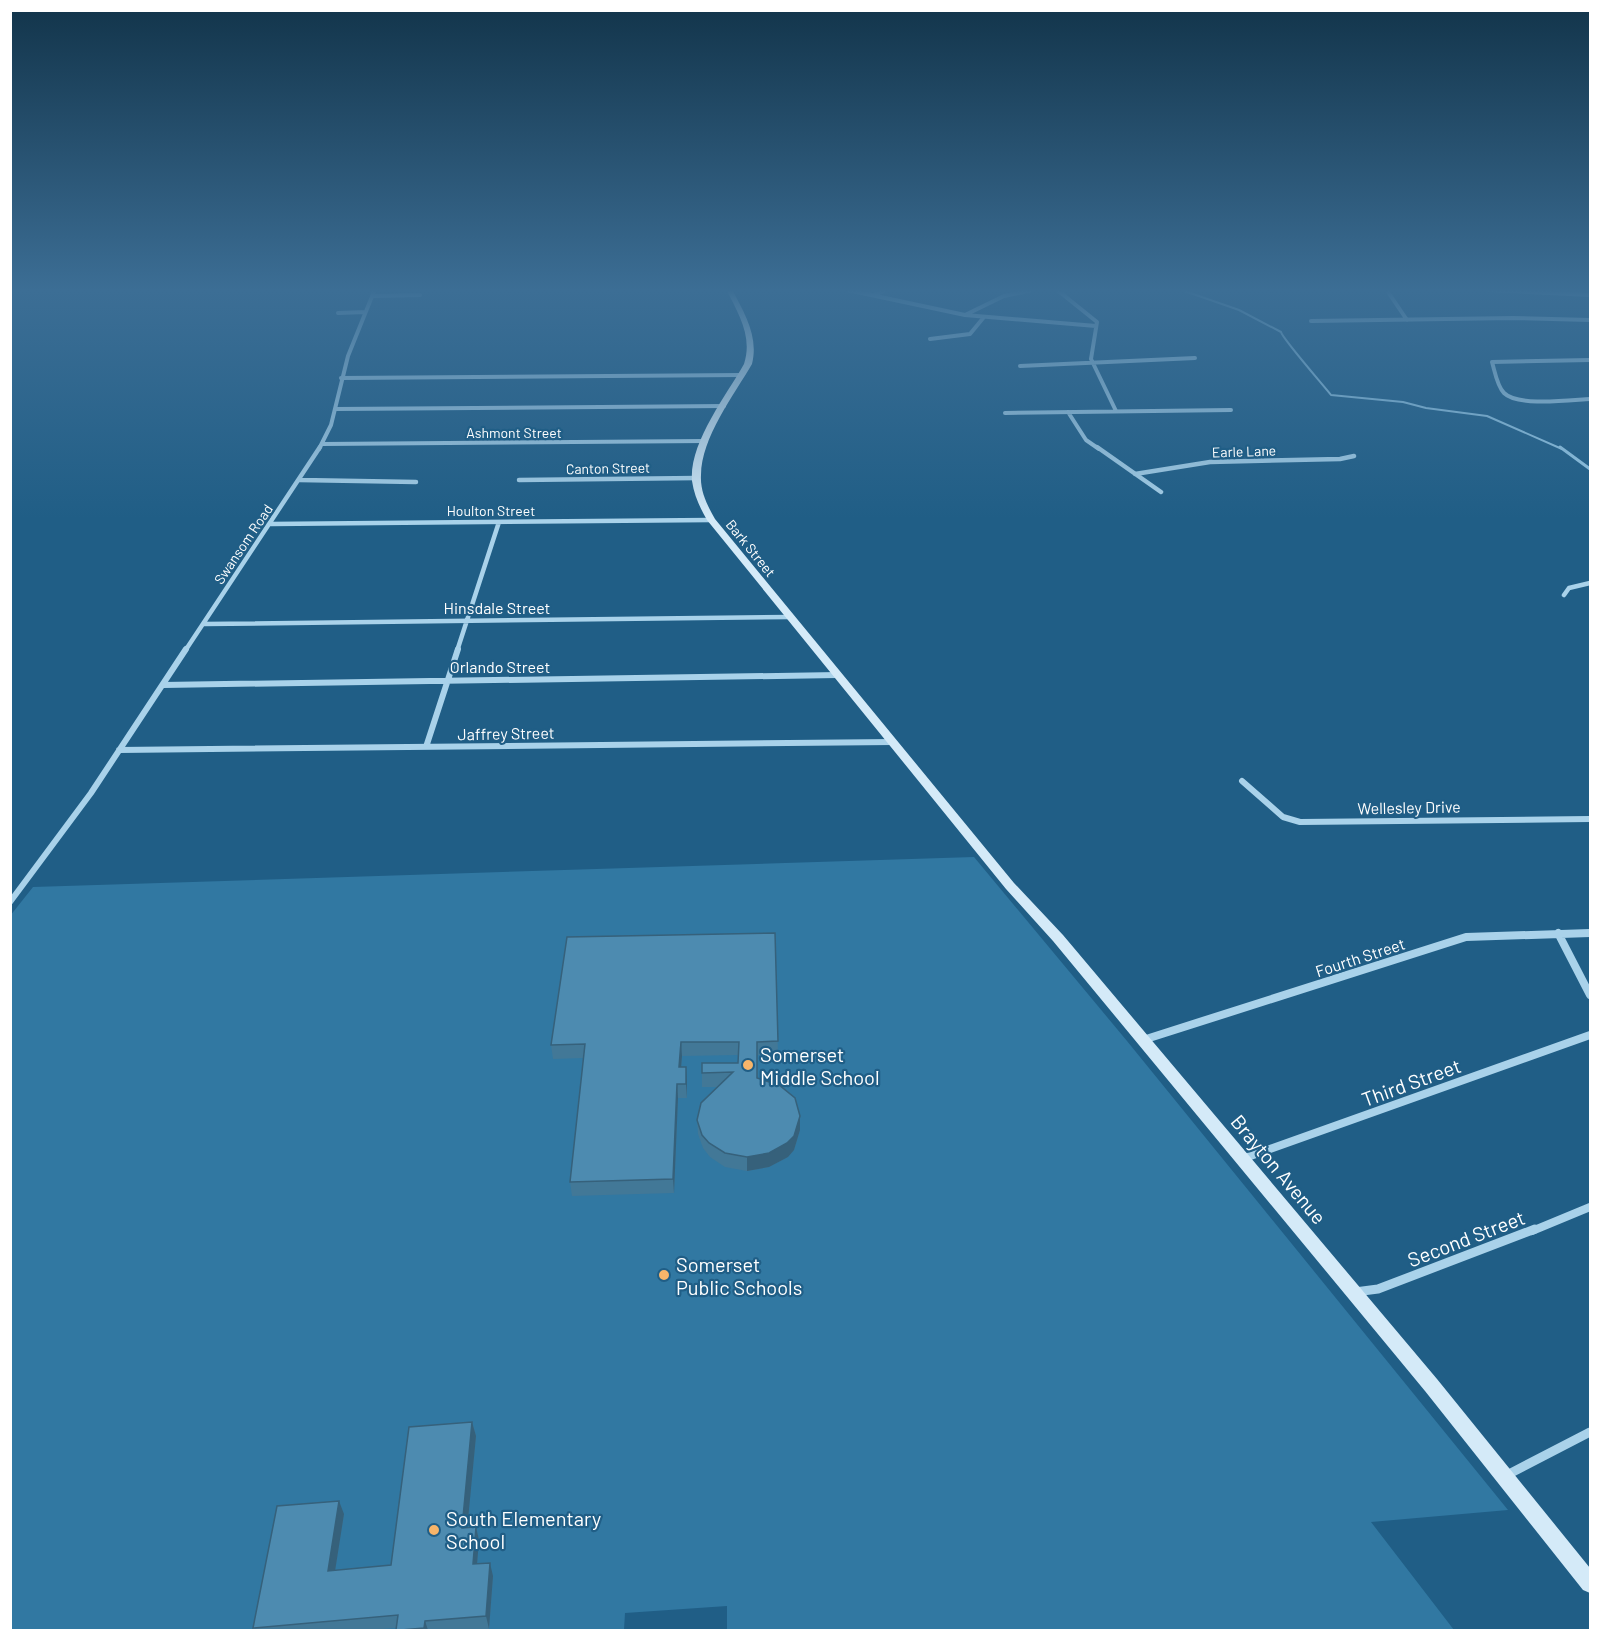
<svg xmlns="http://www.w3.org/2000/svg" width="1601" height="1641" font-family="Barlow,sans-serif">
	<rect width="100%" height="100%" fill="#205e86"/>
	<path fill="#3178a2" d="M974 857 1127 1041 1508 1510 1371 1522 1454 1630H727V1606L625 1613 624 1630H11L10 916 33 887Z"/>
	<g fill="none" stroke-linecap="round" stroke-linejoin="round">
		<path stroke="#9dcfeb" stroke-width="2" d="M1179 289 1239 310 1281 332C1282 338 1324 386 1331 395L1403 402 1426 408 1487 416 1562 449"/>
		<path stroke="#9dcfeb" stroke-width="3" d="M1560 447 1590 469"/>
		<path stroke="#a9d2ea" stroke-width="4" d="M843 289 965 315 1096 326
			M1056 289 1097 322 1091 359 1116 411
			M1386 289 1407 320
			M1471 289 1590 295
			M874 295 888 289
			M372 296 420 295
			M338 313 365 312
			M965 315 1004 296 1037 289
			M1311 321 1513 318 1590 320
			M930 339 970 334 984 317
			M1590 360 1492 362C1495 372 1497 386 1504 393 1518 407 1571 400 1590 399
			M1020 366 1195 358
			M341 378 742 375
			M335 409 724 406
			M1068 412 1086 440 1099 449
			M1005 413 1231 410
			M322 444 706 441
			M319 449 331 425 348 356 375 289"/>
		<path stroke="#a9d2ea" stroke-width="4.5" d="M1097 447 1161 492
			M1135 474 1210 462 1340 459 1354 456
			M300 480 416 482
			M519 480 697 478
			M271 524 711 520
			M1564 595 1569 588 1590 583
			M204 624 790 617
			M185 651 320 447
			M457 651 499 522"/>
		<path stroke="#a9d2ea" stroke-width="6" d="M163 685 838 675
			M426 747 458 649
			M119 750 893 742
			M1242 781 1283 817 1300 822 1590 819
			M10 902 91 793 186 649"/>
		<path stroke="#a9d2ea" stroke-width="8" d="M1558 933 1590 995
			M1143 1040 1466 937 1590 933
			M1242 1159 1590 1035
			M1532 1231 1590 1207"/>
		<path stroke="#a9d2ea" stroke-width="9" d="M1355 1292 1378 1289 1535 1229
			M1507 1475 1590 1432"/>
		<path fill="#d4eaf8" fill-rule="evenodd" d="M726 289H732C744 313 759 336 752 364 734 395 701 438 701 475 700 491 707 505 715 519L1014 883 1063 935 1437 1379 1590 1568V1593L1583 1590 1425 1391 1053 941 1006 889 707 520C700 508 694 495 692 481 689 443 726 396 744 364 753 336 738 313 726 289Z"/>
	</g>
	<path fill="#427897" d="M775 933 778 1055H757L758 1078 800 1130 794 1150 788 1157 769 1167 747 1171 725 1167 710 1157 703 1148 698 1134 697 1120 719 1087H702V1073L738 1063V1055L682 1056 681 1067 687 1081V1098H678L674 1193 572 1196 570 1182 583 1058 553 1059 551 1045Z
		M472 1422 476 1436 467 1527H476L479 1540 477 1564 493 1576 489 1629 474 1630H396V1628L371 1630H254L253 1628 344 1514 335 1570 391 1565Z"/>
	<path fill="#36617b" d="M681 1042 682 1056 680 1081 679 1067Z
		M686 1067 687 1081V1098L686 1084Z
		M677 1084 678 1098 674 1193 673 1179Z
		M800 1116V1130L794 1150 788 1157 769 1167 747 1171V1157Z
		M472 1422 476 1436 466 1541 462 1528Z
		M339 1501 344 1514 333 1584 328 1571Z
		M476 1527 479 1540 476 1577 473 1564Z
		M490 1563 493 1576 489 1629 486 1616Z
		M425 1621 428 1630H425L424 1628Z"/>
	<path fill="#4d8bb0" stroke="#36617b" stroke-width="1.5" d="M775 933 778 1041 757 1042V1078L779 1085 795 1098 800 1116 794 1136 787 1143 769 1153 747 1157 725 1153 709 1143 702 1135 697 1120 701 1103 733 1072 702 1073V1063H738L739 1042H681L679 1067H686V1084H677L673 1179 570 1182 585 1044 551 1045 567 937Z
		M472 1422 462 1528 476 1527 473 1564 490 1563 486 1616 425 1621 424 1628 401 1630H396L398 1615 253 1628 277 1506 339 1501 328 1571 391 1565 409 1427Z"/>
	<linearGradient id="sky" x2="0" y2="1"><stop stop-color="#12344a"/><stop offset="0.56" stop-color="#3c6e95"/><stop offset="1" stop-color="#3c6e95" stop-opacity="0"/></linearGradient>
	<rect width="1601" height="519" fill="url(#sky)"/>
	<g fill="#f7b56a" stroke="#205e86" stroke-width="2">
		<circle cx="748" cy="1065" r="6"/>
		<circle cx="664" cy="1275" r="6"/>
		<circle cx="434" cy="1530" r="6"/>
	</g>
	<g text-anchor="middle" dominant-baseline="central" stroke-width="4.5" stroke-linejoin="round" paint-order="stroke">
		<g font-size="14" fill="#fff" stroke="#205e86">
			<text x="514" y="432">Ashmont Street</text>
			<text transform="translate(1244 451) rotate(-2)">Earle Lane</text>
			<text transform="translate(608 468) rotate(-1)">Canton Street</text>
			<text x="491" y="510">Houlton Street</text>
			<text transform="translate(243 544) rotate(-56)">Swansom Road</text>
			<text transform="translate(751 548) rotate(51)">Bark Street</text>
		</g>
		<g font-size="16" fill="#fff" stroke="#205e86">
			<text x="497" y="607">Hinsdale Street</text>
			<text x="500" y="666">Orlando Street</text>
			<text transform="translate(506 733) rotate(-1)">Jaffrey Street</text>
			<text transform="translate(1409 807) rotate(-1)">Wellesley Drive</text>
			<text transform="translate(1360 957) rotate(-18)">Fourth Street</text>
		</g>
		<g font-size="20" fill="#fff" stroke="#205e86" text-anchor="start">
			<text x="760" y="1054">Somerset<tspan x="760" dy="23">Middle School</tspan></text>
			<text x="676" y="1264">Somerset<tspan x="676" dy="23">Public Schools</tspan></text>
			<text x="446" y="1518">South Elementary<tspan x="446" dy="23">School</tspan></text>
		</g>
		<g font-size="20" fill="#fff" stroke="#205e86">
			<text transform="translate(1411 1082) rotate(-20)">Third Street</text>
			<text transform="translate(1279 1169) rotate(50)">Brayton Avenue</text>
			<text transform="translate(1466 1238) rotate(-21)">Second Street</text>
		</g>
	</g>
	<rect width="1601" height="1641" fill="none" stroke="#ffffff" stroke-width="24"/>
</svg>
